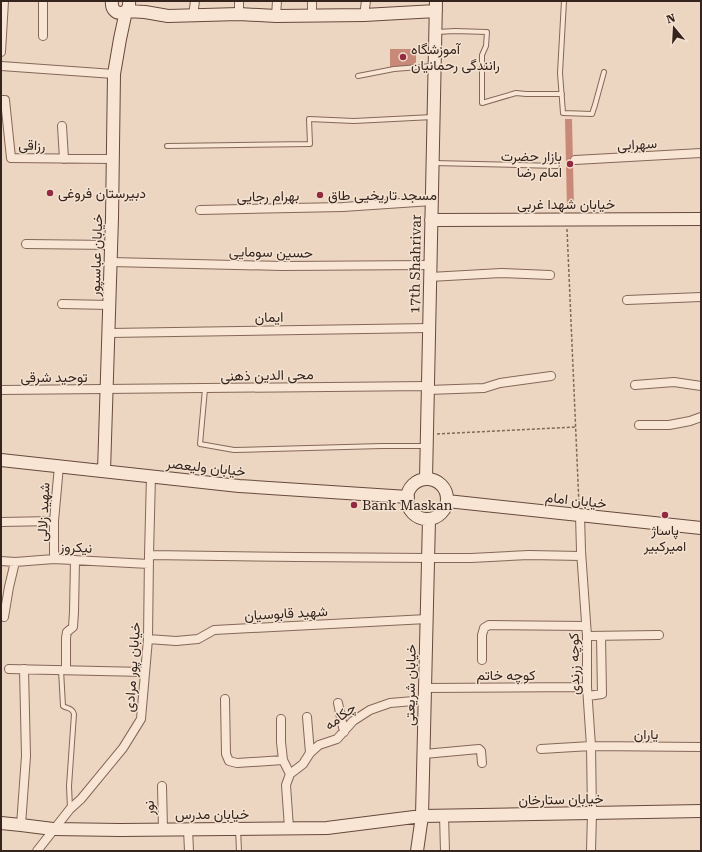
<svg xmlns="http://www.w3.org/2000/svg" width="702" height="852" font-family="'Roboto Serif',Vazirmatn,serif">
	<rect width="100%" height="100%" fill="#ecd6c1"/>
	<path fill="#c98978" d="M390 49H416V67H390Z
		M565 119H572L574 209H567Z"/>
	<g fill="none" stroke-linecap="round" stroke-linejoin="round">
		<g stroke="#856759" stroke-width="6">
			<path id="service" d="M564 1 560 73 563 113 592 114 595 105 604 72
				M437 32 455 31 487 32 486 46 482 55V103L516 93 526 94H562
				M358 76 394 69 432 66
				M167 146 310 144 309 119 354 121 433 117
				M433 163 557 166
				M205 389 200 444 234 450 382 446H426
				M61 670 63 706C67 709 72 707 74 714L69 786 70 808
				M238 829 239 851"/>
		</g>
		<g stroke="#856759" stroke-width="10">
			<path id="minor" d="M43 1V36
				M239 14V1
				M193 15 195 1
				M312 15V1
				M364 15 366 1
				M276 16 277 1
				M1 52 4 1
				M1 66 114 74
				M1 100H5L11 158 113 159
				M62 126 64 159
				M575 160 701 153
				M200 210 343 207 432 201
				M26 244 112 245
				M111 262 282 266 430 265
				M430 277 501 273 550 275
				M627 300 701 297
				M62 304 110 305
				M109 333 429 328
				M635 385 674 382 701 386
				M1 390 428 386
				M428 390 484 388 500 383 551 376
				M639 425H669L690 421 701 417
				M580 515 581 551 587 636V687L591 746 592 813 591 851
				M1 522 54 521
				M149 555 297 557 428 558H471L529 555 581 556
				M54 559V521L59 466
				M1 561 15 562 54 559 149 564
				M4 617 9 587 15 562
				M587 636 659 635
				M148 639 176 641 198 639 214 630 427 619
				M482 660V635L484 628 489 625 586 626
				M9 669 145 672
				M66 670V638L67 632 73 627 74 612 75 560
				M425 688 587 687
				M588 696 602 694 601 636
				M225 699 226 754 229 761 237 763 283 760
				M338 703 344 732
				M307 717 310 753
				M281 719V742L283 760 290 774
				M541 749 591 746 701 747
				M424 754 479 749 481 751 482 763
				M162 786 163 829
				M444 815 445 851
				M21 825 26 756 24 669
				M289 828 286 785 290 774 303 764 310 753 319 745 337 739 353 721 370 710 390 703 425 700
				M188 829 189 851
				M37 851 70 809 81 799 123 748 141 719 148 639 149 555 151 476"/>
		</g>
		<g stroke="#67493d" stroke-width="14">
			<path id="secondary" d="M112 1C110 17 131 17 129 1
				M431 220 701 219
				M1 460 239 486 408 497
				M104 471 112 218 114 74 120 39 126 11 145 12 168 16 239 14 276 16 364 15 436 11
				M426 479 436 1
				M407 499a20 20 0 1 1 40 0a20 20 0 1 1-40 0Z
				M447 501 701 528
				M1 823 21 825 53 829 120 830 327 828 422 816 701 811
				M417 851 422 816 429 519"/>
		</g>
		<path stroke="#856759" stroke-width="1.5" stroke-dasharray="3 2" stroke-linecap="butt" d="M567 229 579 505
			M437 434 576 427"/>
		<use href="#service" stroke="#f8e5d4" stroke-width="4"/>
		<use href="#minor" stroke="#f8e5d4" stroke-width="8"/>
		<use href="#secondary" stroke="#f8e5d4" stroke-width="12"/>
	</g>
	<g fill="#922b42" stroke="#f4e2d1" stroke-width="1.5">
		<circle cx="403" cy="57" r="4"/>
		<circle cx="570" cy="164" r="4"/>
		<circle cx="50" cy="193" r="4"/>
		<circle cx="320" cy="195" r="4"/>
		<circle cx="354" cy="505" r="4"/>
		<circle cx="665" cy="515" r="4"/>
	</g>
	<g text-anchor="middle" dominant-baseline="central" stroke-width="3" stroke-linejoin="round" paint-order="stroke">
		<g font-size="14" fill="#35241d" stroke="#f4e2d1" text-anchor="start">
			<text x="411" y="49">آموزشگاه<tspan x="411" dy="16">رانندگی رحمانیان</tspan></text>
			<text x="562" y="156" text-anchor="end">بازار حضرت<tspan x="562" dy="16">امام رضا</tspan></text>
			<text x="58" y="193">دبیرستان فروغی</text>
			<text x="328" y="195">مسجد تاریخیی طاق</text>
			<text x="362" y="505">Bank Maskan</text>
			<text x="665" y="530" text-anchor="middle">پاساژ<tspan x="665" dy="16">امیرکبیر</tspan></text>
		</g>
		<g font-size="14" fill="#35241d" stroke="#f4e2d1">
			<text transform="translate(637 144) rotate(-3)">سهرابی</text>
			<text transform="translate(32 145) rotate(2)">رزاقی</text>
			<text transform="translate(268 196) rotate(-1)">بهرام رجایی</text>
			<text x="566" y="204">خیابان شهدا غربی</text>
			<text transform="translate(271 252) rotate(1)">حسین سومایی</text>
			<text transform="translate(96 255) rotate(-88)">خیابان عباسپور</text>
			<text transform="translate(415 264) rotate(-89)">17th Shahrivar</text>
			<text transform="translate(269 317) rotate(-1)">ایمان</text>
			<text transform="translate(267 375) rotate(-1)">محی الدین ذهنی</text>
			<text x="54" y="377">توحید شرقی</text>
			<text transform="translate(206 467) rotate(6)">خیابان ولیعصر</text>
			<text transform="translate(576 500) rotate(6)">خیابان امام</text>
			<text transform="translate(43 512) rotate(-87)">شهید زلالی</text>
			<text transform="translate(76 547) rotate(3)">نیکروز</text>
			<text transform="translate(286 613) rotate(-3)">شهید قابوسیان</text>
			<text transform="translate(574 664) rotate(-91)">کوچه زرندی</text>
			<text transform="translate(132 667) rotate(-86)">خیابان پور مرادی</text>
			<text x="506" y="675">کوچه خاتم</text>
			<text transform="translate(410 685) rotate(-89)">خیابان شریعتی</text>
			<text transform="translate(340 716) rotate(-38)">چکامه</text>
			<text x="646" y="734">یاران</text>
			<text transform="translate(561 799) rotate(-1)">خیابان ستارخان</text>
			<text transform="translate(149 808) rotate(-92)">نور</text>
			<text x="212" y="814">خیابان مدرس</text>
		</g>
	</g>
	<rect width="702" height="852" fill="none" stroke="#35241d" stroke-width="4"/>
	<g transform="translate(674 28) rotate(342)" stroke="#f4e2d1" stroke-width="3" paint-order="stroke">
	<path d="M0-3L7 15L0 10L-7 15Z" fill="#35241d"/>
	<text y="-6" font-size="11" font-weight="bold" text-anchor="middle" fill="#35241d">N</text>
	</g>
</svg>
